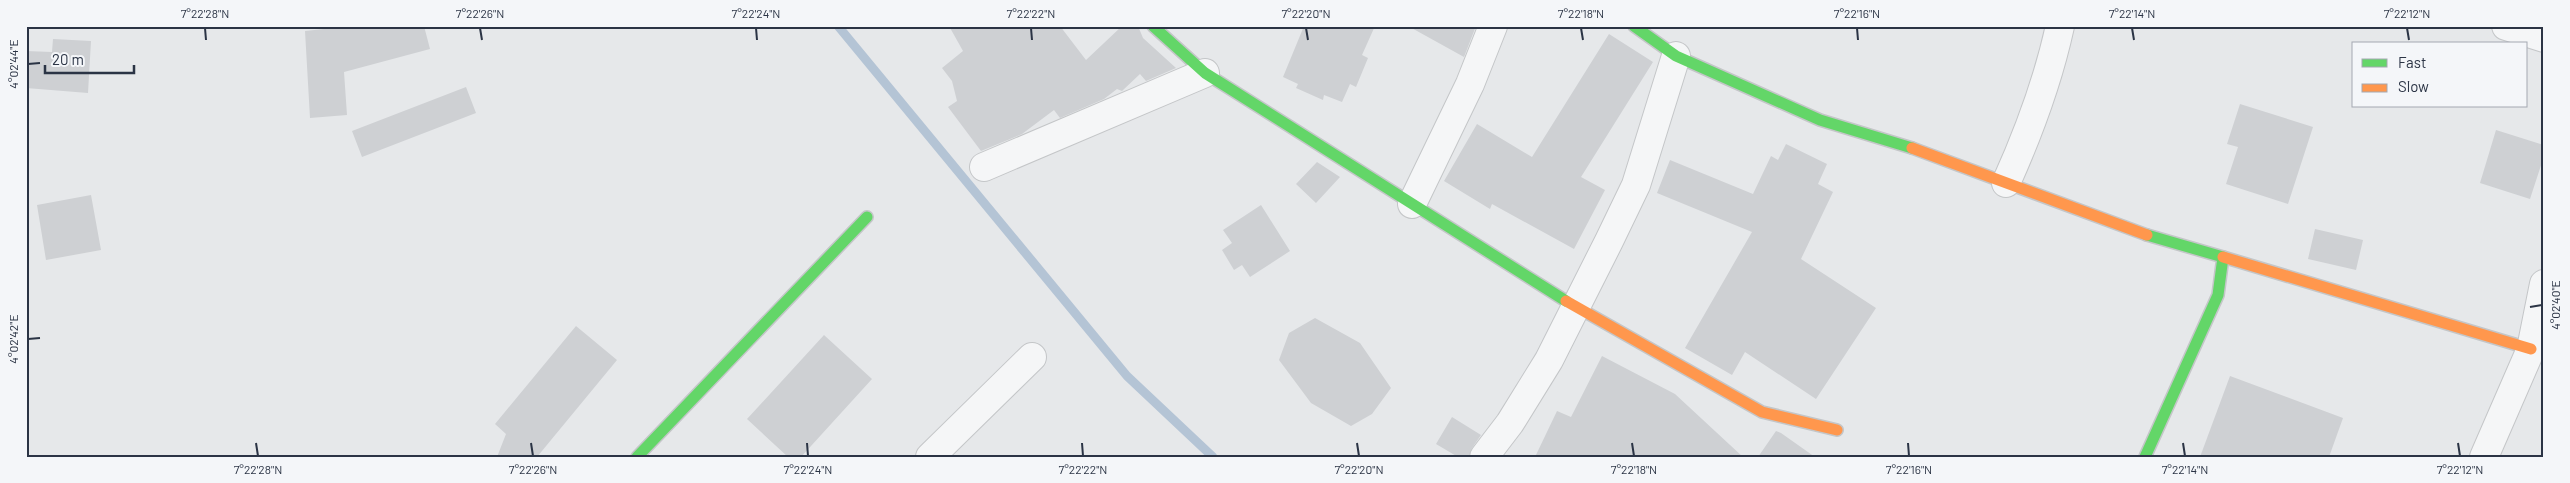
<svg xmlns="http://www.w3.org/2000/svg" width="2570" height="483" font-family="Barlow,sans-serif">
	<rect width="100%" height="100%" fill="#e6e8ea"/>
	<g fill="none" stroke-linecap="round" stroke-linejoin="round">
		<path stroke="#b4c4d5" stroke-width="9" d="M838 26 1127 376 1213 457"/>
	</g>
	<path fill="#ced0d3" d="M352 26H424L430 49 344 72 347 115 310 118 305 31Z
		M949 26H1060L1086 60 1122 26H1138L1143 38 1176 68 1146 81 1140 74 1122 91 1117 89 1104 99 1060 118 1054 110 1022 134 981 151 948 107 957 101 952 81 942 68 963 51Z
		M1304 26H1375L1362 55 1368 58 1356 87 1350 84 1342 102 1324 95 1323 100 1296 88 1298 84 1283 77Z
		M1408 26H1476L1464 57Z
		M1609 34 1653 62 1581 177 1605 190 1574 249 1492 204 1490 209 1444 181 1477 124 1532 157Z
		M53 39 91 41 88 93 26 88V51L52 52Z
		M466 87 476 113 362 157 352 131Z
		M2240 104 2313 127 2288 204 2226 184 2238 147 2227 144Z
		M2496 130 2544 145V156L2530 199 2480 183Z
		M1786 144 1827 164 1818 184 1833 192 1801 259 1876 308 1816 399 1745 352 1732 375 1685 348 1752 232 1657 193 1670 160 1753 194 1771 156 1778 160Z
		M1317 162 1340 177 1316 203 1296 184Z
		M91 195 101 250 46 260 37 205Z
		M1261 205 1290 251 1250 277 1242 265 1234 270 1222 250 1232 243 1223 230Z
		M2315 229 2363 240 2356 270 2308 259Z
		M1315 318 1360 343 1391 388 1372 414 1351 426 1311 403 1279 360 1289 333Z
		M576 326 617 360 537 457H497L506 434 495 424Z
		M824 335 872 379 801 457H788L747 419Z
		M1602 356 1675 394 1743 457H1535L1557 411 1571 417Z
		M2230 376 2343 418 2329 457H2200Z
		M1452 417 1481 435 1472 448 1469 457H1458L1436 444Z
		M1776 431 1781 433 1815 457H1758Z"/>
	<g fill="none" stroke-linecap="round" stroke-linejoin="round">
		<g stroke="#c4c6c8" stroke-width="30">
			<path id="street" d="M2506 26 2544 38
				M984 167 1205 73
				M2006 183C2029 132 2048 81 2060 26
				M1412 204 1470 84 1493 26
				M930 457 1032 357
				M1484 457 1510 423 1549 360 1609 241 1636 185 1676 56
				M2484 457 2531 349 2544 284"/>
		</g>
		<g stroke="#c4c6c8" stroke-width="14">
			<path id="fast" d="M1153 26 1205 73 1566 301
				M1634 26 1676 56 1820 120 1912 148
				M637 457 867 217
				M2145 457 2218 295 2223 257 2147 235"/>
		</g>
		<g stroke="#c4c6c8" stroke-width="14">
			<path id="slow" d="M1912 148 2147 235
				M2223 257 2531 349
				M1566 301 1762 412 1837 430"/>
		</g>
		<use href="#street" stroke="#f5f6f7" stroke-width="28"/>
		<use href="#fast" stroke="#63d668" stroke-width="11"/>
		<use href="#slow" stroke="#ff974d" stroke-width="11"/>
	</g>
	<path fill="none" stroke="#2b3445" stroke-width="2" d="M205 28 206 40M480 28 482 40M756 28 757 40M1031 28 1032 40M1306 28 1308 40M1581 28 1583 40M1857 28 1858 40M2132 28 2134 40M2407 28 2409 40M28 64 40 63M2530 307 2542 305M28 339 40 338M256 443 258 456M531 443 533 456M807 443 808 456M1082 443 1083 456M1357 443 1359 456M1632 443 1634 456M1908 443 1909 456M2183 443 2185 456M2458 443 2460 456"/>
	<rect width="2570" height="483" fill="none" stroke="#f4f6f9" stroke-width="55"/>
	<rect x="2352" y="42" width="175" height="65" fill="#f4f6f9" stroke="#a4a8b1"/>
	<rect x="2362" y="59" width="25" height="8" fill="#63d668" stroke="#a4a8b1"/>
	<text x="2398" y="68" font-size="15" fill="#2b3445">Fast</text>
	<rect x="2362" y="84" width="25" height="8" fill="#ff974d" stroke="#a4a8b1"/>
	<text x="2398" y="92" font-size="15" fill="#2b3445">Slow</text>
	<path d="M45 65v8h89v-8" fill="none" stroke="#2b3445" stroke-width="2.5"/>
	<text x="52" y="65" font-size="15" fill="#2b3445" stroke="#f4f6f9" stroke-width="4" paint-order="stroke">20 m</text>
	<rect x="28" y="28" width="2514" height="428" fill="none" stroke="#2b3445" stroke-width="2"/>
	<g font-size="12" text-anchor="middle" fill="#2b3445">
		<text x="205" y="18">7°22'28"N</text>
		<text x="480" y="18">7°22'26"N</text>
		<text x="756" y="18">7°22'24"N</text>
		<text x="1031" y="18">7°22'22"N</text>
		<text x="1306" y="18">7°22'20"N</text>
		<text x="1581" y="18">7°22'18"N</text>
		<text x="1857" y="18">7°22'16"N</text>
		<text x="2132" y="18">7°22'14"N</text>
		<text x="2407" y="18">7°22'12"N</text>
		<text transform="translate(14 64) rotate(-90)" y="4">4°02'44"E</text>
		<text transform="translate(2556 305) rotate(-90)" y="4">4°02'40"E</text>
		<text transform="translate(14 339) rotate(-90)" y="4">4°02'42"E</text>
		<text x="258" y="474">7°22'28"N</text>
		<text x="533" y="474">7°22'26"N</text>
		<text x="808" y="474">7°22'24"N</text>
		<text x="1083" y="474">7°22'22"N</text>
		<text x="1359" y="474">7°22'20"N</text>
		<text x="1634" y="474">7°22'18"N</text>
		<text x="1909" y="474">7°22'16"N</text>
		<text x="2185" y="474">7°22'14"N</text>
		<text x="2460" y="474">7°22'12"N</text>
	</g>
</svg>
